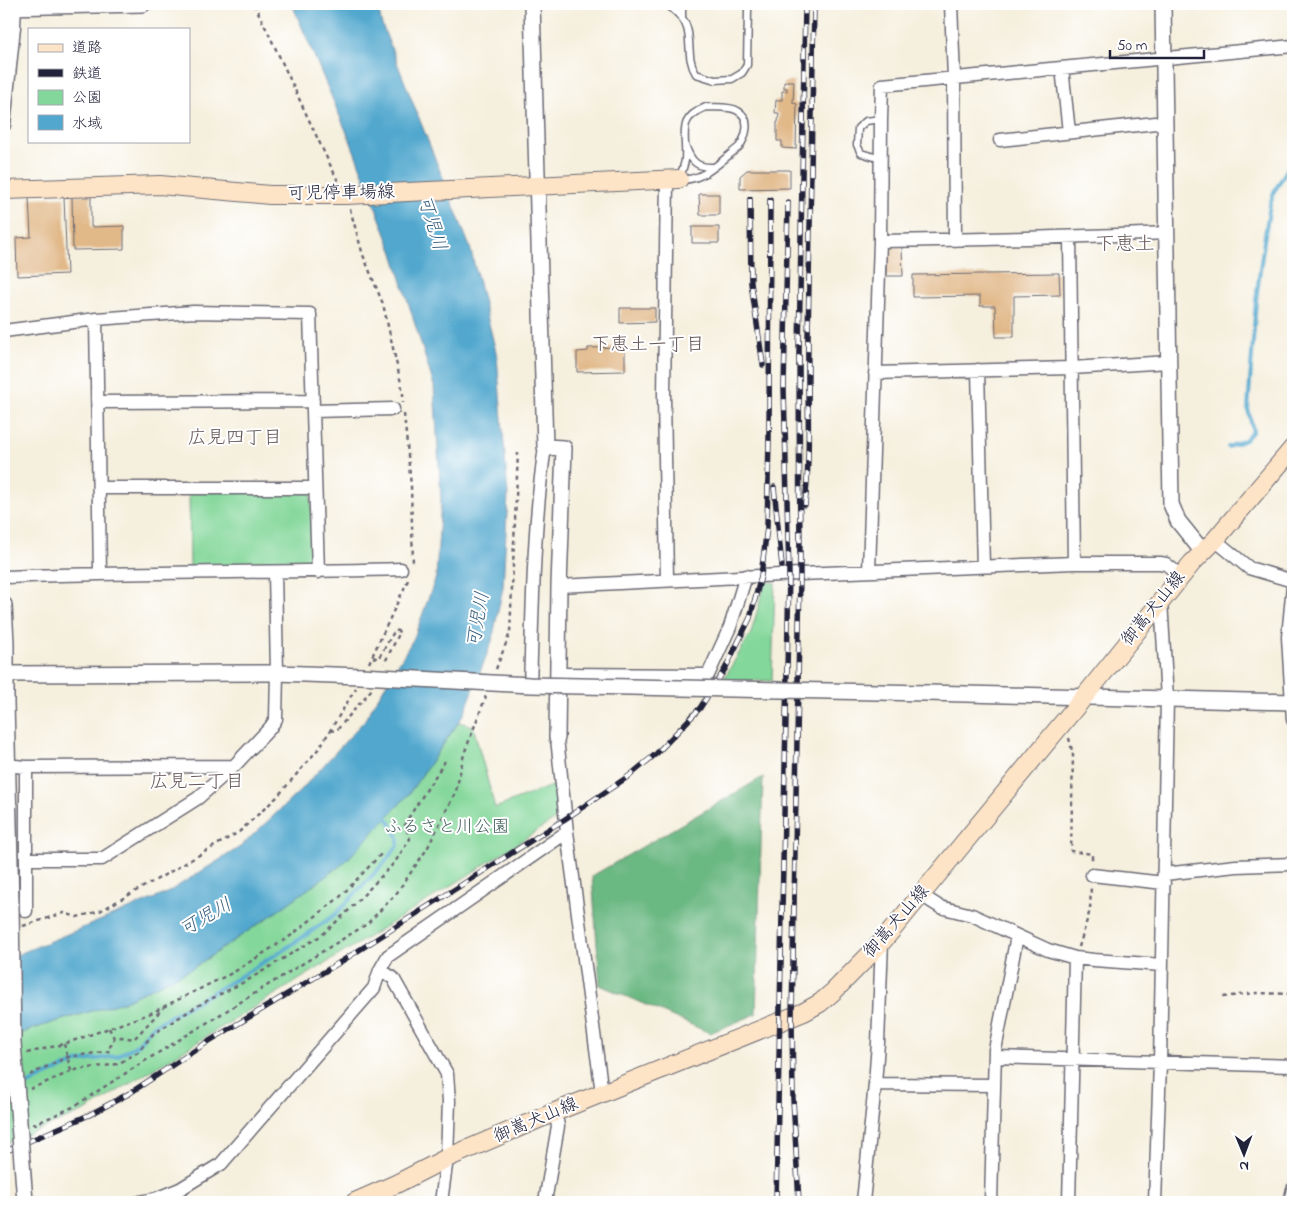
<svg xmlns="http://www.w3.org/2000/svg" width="1297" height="1206" font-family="'Indie Flower','Klee One',sans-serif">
	<rect width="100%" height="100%" fill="#fff"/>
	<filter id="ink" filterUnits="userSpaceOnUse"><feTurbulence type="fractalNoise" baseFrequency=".02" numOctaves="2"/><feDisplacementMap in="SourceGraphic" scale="10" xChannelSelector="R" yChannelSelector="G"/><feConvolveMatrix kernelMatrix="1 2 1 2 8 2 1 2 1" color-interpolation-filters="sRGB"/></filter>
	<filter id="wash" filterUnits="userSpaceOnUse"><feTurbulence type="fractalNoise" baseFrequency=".0096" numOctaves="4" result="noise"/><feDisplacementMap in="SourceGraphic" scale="20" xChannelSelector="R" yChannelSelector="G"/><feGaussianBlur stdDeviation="1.12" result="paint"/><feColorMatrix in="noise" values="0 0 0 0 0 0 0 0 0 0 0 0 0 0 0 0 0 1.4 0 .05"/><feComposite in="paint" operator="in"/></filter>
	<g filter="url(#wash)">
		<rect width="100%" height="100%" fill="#f5efdd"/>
		<path fill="#83d79a" stroke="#527c6a" d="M189 492H311L313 566 190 568Z
			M775 582 772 681 723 680 751 633 765 583Z
			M459 722 473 726 495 808 554 785 557 818 448 888 354 946 85 1111 4 1144V1039L51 1023 123 1002 193 968 272 915 344 863 408 795Z"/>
		<path fill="#6ab882" stroke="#466d5e" d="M763 777 756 1014 710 1033 600 985 592 876Z"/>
		<path fill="#51a7ce" stroke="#3a6484" d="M292 4H378L381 22 470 247 497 356 508 495 503 587 492 641 464 714 408 795 344 863 279 910 193 968 123 1002 51 1023 4 1039V960L165 894 240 847 301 790 364 721 414 638 436 577 441 498 434 386 393 253 350 140Z"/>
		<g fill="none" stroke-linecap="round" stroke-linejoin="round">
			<path stroke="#51a7ce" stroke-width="4" d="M1228 447 1245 440 1253 431 1248 409 1256 300 1264 241 1270 205 1274 192 1293 159
				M19 1089 42 1077 77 1062 117 1056 137 1045 153 1026 236 979 288 947 335 915 385 862 398 845V837L389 821 384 816
				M4 1097 13 1092"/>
		</g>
		<g id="blocks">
			<path fill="#e1b888" d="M787 81H794L793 103 797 104 796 149 782 148V141H777V122H778L779 113H775L776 100H782V91H787V88H784V82H787Z
				M747 170H790V188L740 189V176Z
				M91 194V227L124 226V249L73 250 72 195Z
				M699 194H719V215H700Z
				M64 197 67 274 17 276 16 238 31 237 29 198Z
				M692 227H719V243H692Z
				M886 247H902L903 276H886Z
				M1059 273 1060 295 1014 296V337H996L995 306H980V296L913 297V275Z
				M620 308H655V322L620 323Z
				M625 347V371L577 372V352L588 351V348Z"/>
		</g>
	</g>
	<g filter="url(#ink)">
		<use href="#blocks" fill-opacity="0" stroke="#6c6a74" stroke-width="1"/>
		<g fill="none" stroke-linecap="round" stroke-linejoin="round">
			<g stroke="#6c6a74" stroke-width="9">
				<path id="service" d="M664 4C669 5 673 9 677 13 697 30 683 53 696 74L715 80 732 79 742 73 747 65 748 10 747 4
					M682 17V8L684 4
					M706 107C716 108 730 106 738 111 752 119 746 137 739 147 722 160 702 183 679 179 681 173 684 167 685 160 687 134 676 119 706 107Z
					M881 119 866 121 858 128 857 145 861 153 881 159
					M686 147C691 161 697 168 713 167"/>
			</g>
			<g stroke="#6c6a74" stroke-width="15">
				<path id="minor" d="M951 4 954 78 955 240
					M1062 68 1069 132
					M4 125 14 27 15 4
					M1000 140 1165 122
					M667 180 664 395 667 580
					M1070 237 1074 563
					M880 241C976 240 1071 237 1167 233
					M96 319 100 573
					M4 331 96 319 193 312 310 314 318 572
					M978 370 983 567
					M875 373 1072 368 1169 362
					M98 402 313 401
					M313 411 393 409
					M99 488H315
					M1215 540 1249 568 1293 581
					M869 571 880 241 881 119 882 85 1293 46
					M4 577C136 571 268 573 401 569
					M1293 585 1288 637 1293 720
					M559 586 800 574 1074 563H1160L1166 564 1181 576
					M558 674 708 675 730 627 746 576
					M530 685C533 605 533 526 545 447
					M557 738 567 832 602 1093
					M4 765 26 767 234 766
					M26 767V859H102L198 798 234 766 270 728 276 719 277 673 275 572
					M1164 874 1236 866 1293 864
					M1092 875 1164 883
					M921 895 940 907 972 915 1048 950 1075 958 1094 960 1162 965
					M26 911V859
					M380 970 393 978 447 1074 449 1101 447 1158 441 1202
					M995 1057 1293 1066
					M875 1084 994 1085
					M140 1202 155 1199 180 1189 221 1164 374 988 380 970 388 956 567 832
					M545 1202 558 1126 555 1112
					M863 1202 875 1084 878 1043 882 942
					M991 1202 995 1050 1017 936
					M1069 1202 1075 958
					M1155 1202 1160 1063 1167 699 1161 601
					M1290 1202 1293 1189"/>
			</g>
			<g stroke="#6c6a74" stroke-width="18">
				<path id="tertiary" d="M532 4 545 447 564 448 559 586 557 738
					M1163 4 1171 504 1178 521 1203 552
					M4 7 143 4
					M4 605 6 643V703L11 905
					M4 674 277 673 361 676
					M927 693 1293 702"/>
			</g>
			<g stroke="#6c6a74" stroke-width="20">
				<path id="secondary" d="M4 190 160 185 270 195H346L679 179
					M355 1202 396 1184 447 1158 555 1112 804 1012 820 1003 834 991 882 942 1084 697 1192 563 1215 540 1293 448"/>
			</g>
			<path stroke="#6c6a74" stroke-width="2.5" stroke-dasharray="4 4" stroke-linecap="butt" d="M254 4C283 62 309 122 338 181
				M350 209 363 255 383 304 403 392V403
				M404 414 411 486 413 565
				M373 657 378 659 395 630 400 632 384 664
				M369 663 408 580
				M496 669 510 633 518 453
				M330 731 337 730 372 689
				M1069 738 1073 755 1071 851 1092 854V863
				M23 926 64 913 77 917 100 911 170 872 239 832 277 797 320 747 356 688
				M1079 947 1090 910 1091 886
				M1223 997 1256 993 1293 994
				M109 1028 114 1038
				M64 1044 71 1071
				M27 1053 64 1044 149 1014 234 972 289 937 340 897 382 853
				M30 1075 54 1063 68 1057 110 1051V1047L114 1038 122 1037 134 1039 163 1008
				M30 1089 75 1070 118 1064 138 1052 153 1034 199 1005 248 980 322 935 349 910 395 862 410 839 405 825 409 817 447 758
				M33 1125 73 1107 140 1064 367 924 396 894 427 849 456 791 464 754 486 696"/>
			<use href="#service" stroke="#fff" stroke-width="6"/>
			<use href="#minor" stroke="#fff" stroke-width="12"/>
			<use href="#tertiary" stroke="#fff" stroke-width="15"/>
			<use href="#secondary" stroke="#fee4c6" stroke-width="18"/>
			<g stroke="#22223b" stroke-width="5.5">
				<path id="rail" d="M750 199 751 283 763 365
					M774 487 782 566
					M805 505C811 450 807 394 808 338 810 227 812 115 814 4
					M4 1152 89 1115 130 1093 206 1043 342 961 565 819 629 776 657 753 700 708 725 669 750 618 761 576 767 527 769 440 770 200
					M776 1202 789 574 784 388 788 202
					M799 1202 793 1099 792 1017 800 574 799 353 805 4"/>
			</g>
			<use href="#rail" stroke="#fff" stroke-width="4" stroke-dasharray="11" stroke-linecap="butt"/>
			<g stroke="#6c6a74" stroke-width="18" stroke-linecap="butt">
				<path id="tertiary-bridge" d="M361 676 530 685 927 693
					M11 905 13 1043 25 1202"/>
			</g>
			<use href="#tertiary-bridge" stroke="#fff" stroke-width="15"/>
		</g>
	</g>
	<g text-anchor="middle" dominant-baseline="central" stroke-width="4" stroke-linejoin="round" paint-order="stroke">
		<g font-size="18" fill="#22223b" stroke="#fff">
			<text transform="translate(341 194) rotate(-1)">可児停車場線</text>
			<text transform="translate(1154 609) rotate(-51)">御嵩犬山線</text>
			<text transform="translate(897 922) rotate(-49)">御嵩犬山線</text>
			<text transform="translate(536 1121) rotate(-23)">御嵩犬山線</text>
		</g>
		<g font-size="18" fill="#44615c" stroke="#fff">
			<text x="447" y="828">ふるさと川公園</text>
		</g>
		<g font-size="19" font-style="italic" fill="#375e7d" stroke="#fff">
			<text transform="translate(431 223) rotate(73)">可児川</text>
			<text transform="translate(479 620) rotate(-80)">可児川</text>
			<text transform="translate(206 918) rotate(-30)">可児川</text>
		</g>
		<g font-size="19" fill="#655656" stroke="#fff">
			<text x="648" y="345">下恵土一丁目</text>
			<text x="235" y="438">広見四丁目</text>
			<text x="197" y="782">広見二丁目</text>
		</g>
		<g font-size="20" fill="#655656" stroke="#fff">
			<text x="1125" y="245">下恵土</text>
		</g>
	</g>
	<rect width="1297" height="1206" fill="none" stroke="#fff" stroke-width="20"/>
	<rect x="28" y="28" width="162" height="115" fill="#ffffff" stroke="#a7a7b1"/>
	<rect x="38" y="44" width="25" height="8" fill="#fee4c6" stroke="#a7a7b1"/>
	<text x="72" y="52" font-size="15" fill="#22223b">道路</text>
	<rect x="38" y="69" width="25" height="8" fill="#22223b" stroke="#a7a7b1"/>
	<text x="72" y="78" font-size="15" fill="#22223b">鉄道</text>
	<rect x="38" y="90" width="25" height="15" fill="#83d79a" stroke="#a7a7b1"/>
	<text x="72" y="102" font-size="15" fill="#22223b">公園</text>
	<rect x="38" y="115" width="25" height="15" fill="#51a7ce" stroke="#a7a7b1"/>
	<text x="72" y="128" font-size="15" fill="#22223b">水域</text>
	<g transform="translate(1244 1154) rotate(179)" stroke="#ffffff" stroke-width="4" paint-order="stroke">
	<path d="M0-4L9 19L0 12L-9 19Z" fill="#22223b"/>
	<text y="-8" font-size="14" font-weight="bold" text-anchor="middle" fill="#22223b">N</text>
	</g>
	<path d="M1110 50v8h94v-8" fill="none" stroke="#22223b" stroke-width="2.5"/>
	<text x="1117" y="50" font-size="15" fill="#22223b" stroke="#ffffff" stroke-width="4" paint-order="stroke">50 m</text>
</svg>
